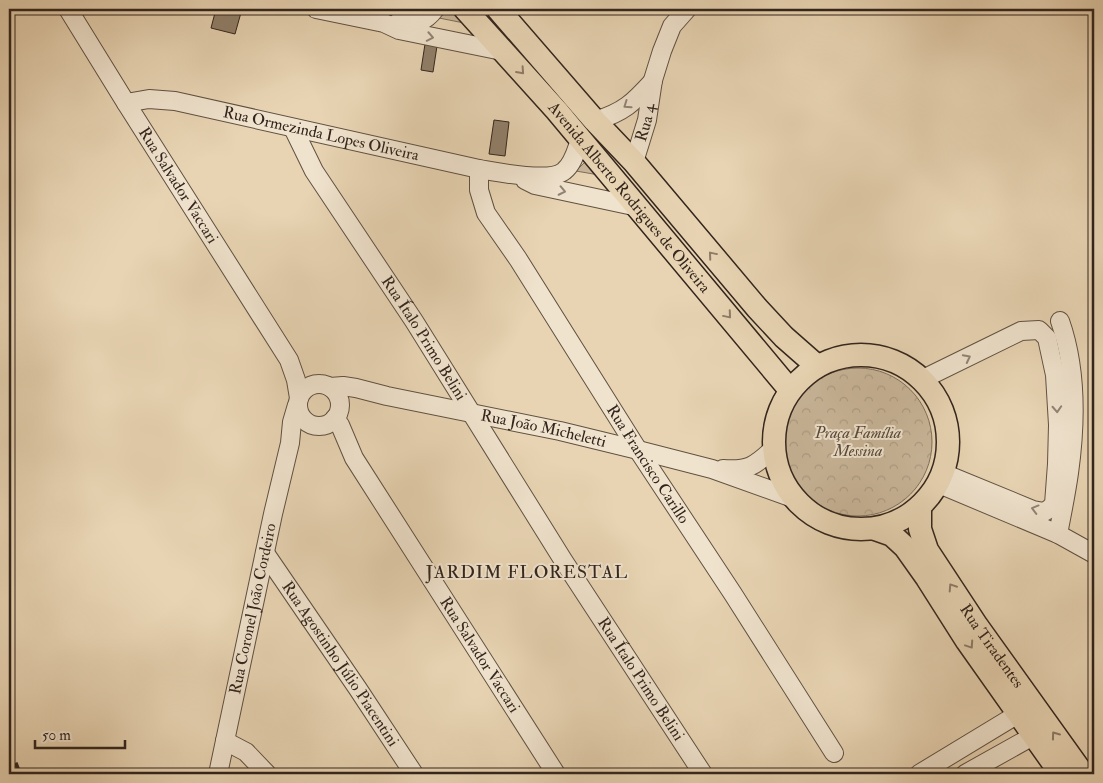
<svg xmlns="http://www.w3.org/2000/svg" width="1103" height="783" font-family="'IM FELL Double Pica',serif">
	<defs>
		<pattern id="park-crowns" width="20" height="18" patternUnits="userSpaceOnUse" patternTransform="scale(1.25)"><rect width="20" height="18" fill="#c9b69a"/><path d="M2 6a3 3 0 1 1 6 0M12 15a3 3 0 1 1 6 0" fill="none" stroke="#ad9c84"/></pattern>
	</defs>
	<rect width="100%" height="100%" fill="#e8d4b3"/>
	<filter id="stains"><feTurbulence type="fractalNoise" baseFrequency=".004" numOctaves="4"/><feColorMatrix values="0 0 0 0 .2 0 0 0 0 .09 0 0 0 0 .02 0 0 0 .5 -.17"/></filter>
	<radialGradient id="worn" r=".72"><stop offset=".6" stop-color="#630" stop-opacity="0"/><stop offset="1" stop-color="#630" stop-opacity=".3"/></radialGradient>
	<path fill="#c9b69a" stroke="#7e6e5c" d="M446 9H452L469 24 439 18Z
		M586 161 599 175 576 171Z"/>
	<path fill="url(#park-crowns)" stroke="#7e6e5c" d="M784 442a74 74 0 1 1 148 0a74 74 0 1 1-148 0Z"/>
	<path fill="#91806b" stroke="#32251d" d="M129 9H146V12L129 10Z
		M216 9H242L235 34 211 28Z
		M425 44 437 46 433 72 421 70Z
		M494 120 509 122 505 156 489 154Z"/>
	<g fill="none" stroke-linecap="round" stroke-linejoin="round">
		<g stroke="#605142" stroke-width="20">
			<g id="minor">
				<path id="s1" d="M68 9 126 103 289 360 296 380 299 398"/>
				<path d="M316 9 384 23 399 30 502 51"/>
				<path d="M397 23C415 22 423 25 435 9"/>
				<path id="s2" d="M126 103 149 99 175 101 479 169C497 172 550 183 564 171 573 164 576 151 580 140"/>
				<path d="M595 121C624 112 633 103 653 81"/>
				<path id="s3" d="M293 128 314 171 414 321 563 560 703 774"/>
				<path id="s4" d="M634 162 647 120 653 80 662 51 672 26 687 9"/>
				<path id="s5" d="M479 169V190L486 213 518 259 638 450 733 594 834 753"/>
				<path d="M525 180 535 185 638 207"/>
				<path d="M923 379 1021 331 1039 330 1047 338 1055 375 1058 425 1057 464 1054 504 1049 509 1044 512 1033 510 943 473"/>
				<circle cx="319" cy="405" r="21"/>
				<path id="s6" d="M330 387 343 386 356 388 387 396 560 431 638 450 712 469 793 498"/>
				<path id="s7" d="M335 418 340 425 354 458 556 774"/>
				<path d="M723 469C748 471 755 466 773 449"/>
				<path d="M939 484 1058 534 1094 554"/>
				<path d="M1058 534C1062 514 1066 494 1069 473 1076 423 1077 369 1060 321"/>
				<path id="s8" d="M265 553 358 689 414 774"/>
				<path d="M225 741 246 752 267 774"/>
				<path id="s9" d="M218 774 273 514 290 443 292 422 297 405"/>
				<path d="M919 774 1018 714"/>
				<path d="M965 774 1033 736"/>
			</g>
		</g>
		<g stroke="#32251d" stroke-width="25">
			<g id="major">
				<path id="s10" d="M465 9 557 111 790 390"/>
				<path d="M498 9 595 121 634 162 757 308 784 337 817 366"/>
				<circle cx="861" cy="442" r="87"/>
				<path id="s11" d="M920 508V529L927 550 977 626 1083 774"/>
				<path d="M875 529 892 535 905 547 927 578 967 641 1061 774"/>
			</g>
		</g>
		<use href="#minor" stroke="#f0e3ce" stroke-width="18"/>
		<use href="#major" stroke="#e8d4b3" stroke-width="22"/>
		<path stroke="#32251d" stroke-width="4" stroke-dasharray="9 9" stroke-linecap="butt" d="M9 746 20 774"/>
	</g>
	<defs><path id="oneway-chevron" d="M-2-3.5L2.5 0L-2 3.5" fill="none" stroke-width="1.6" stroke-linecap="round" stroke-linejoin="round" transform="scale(1.25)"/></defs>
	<g stroke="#918476">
		<use href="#oneway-chevron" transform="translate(430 37) rotate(11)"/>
		<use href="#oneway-chevron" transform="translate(627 105) rotate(145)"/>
		<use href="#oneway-chevron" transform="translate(562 191) rotate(12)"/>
		<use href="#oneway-chevron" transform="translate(967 358) rotate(-27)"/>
		<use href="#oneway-chevron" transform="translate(1057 409) rotate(87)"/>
		<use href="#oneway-chevron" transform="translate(1035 509) rotate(-165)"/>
	</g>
	<g stroke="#8d7c68">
		<use href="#oneway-chevron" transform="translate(521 71) rotate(48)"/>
		<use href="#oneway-chevron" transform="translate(712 255) rotate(-130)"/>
		<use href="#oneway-chevron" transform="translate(728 315) rotate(50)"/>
		<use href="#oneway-chevron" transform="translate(952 587) rotate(-123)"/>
		<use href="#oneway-chevron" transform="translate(970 645) rotate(56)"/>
		<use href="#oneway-chevron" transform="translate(1055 735) rotate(-126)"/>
	</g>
	<g text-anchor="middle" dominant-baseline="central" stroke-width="4" stroke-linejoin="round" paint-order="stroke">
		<g font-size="16" fill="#32251d" stroke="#f0e3ce">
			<text stroke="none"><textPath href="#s4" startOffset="41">Rua 4</textPath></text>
			<text stroke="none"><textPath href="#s2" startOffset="199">Rua Ormezinda Lopes Oliveira</textPath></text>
			<text stroke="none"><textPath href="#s1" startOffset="208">Rua Salvador Vaccari</textPath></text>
			<text stroke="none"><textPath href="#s10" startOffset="250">Avenida Alberto Rodrigues de Oliveira</textPath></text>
			<text stroke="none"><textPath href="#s3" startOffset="248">Rua Ítalo Primo Belini</textPath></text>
			<text stroke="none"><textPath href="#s6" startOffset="218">Rua João Micheletti</textPath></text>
			<text stroke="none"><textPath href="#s5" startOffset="344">Rua Francisco Carillo</textPath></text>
			<text stroke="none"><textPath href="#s9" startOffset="169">Rua Coronel João Cordeiro</textPath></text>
			<text stroke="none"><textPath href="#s11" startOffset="159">Rua Tiradentes</textPath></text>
			<text stroke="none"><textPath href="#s7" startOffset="278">Rua Salvador Vaccari</textPath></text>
			<text stroke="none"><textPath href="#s8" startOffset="134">Rua Agostinho Júlio Piacentini</textPath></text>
			<text stroke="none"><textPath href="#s3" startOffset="652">Rua Ítalo Primo Belini</textPath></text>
		</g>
		<g font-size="16" font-style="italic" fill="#58493c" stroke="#f0e3ce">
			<text x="858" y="433">Praça Família<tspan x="858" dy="18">Messina</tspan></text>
		</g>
		<g font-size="18" letter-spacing="1" fill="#32251d" stroke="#f0e3ce">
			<text x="527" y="572">JARDIM FLORESTAL</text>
		</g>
	</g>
	<rect width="1103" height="783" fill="none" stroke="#e8d4b3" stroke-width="30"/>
	<rect x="10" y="10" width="1083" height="763" fill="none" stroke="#32251d" stroke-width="2.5"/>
	<rect x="15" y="15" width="1073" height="753" fill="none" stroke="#32251d"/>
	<path d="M35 740v8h90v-8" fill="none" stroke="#32251d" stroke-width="2.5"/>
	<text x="42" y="740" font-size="15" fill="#32251d" stroke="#f0e3ce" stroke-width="4" paint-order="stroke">50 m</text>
	<rect width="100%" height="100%" filter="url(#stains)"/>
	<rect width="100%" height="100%" fill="url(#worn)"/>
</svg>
